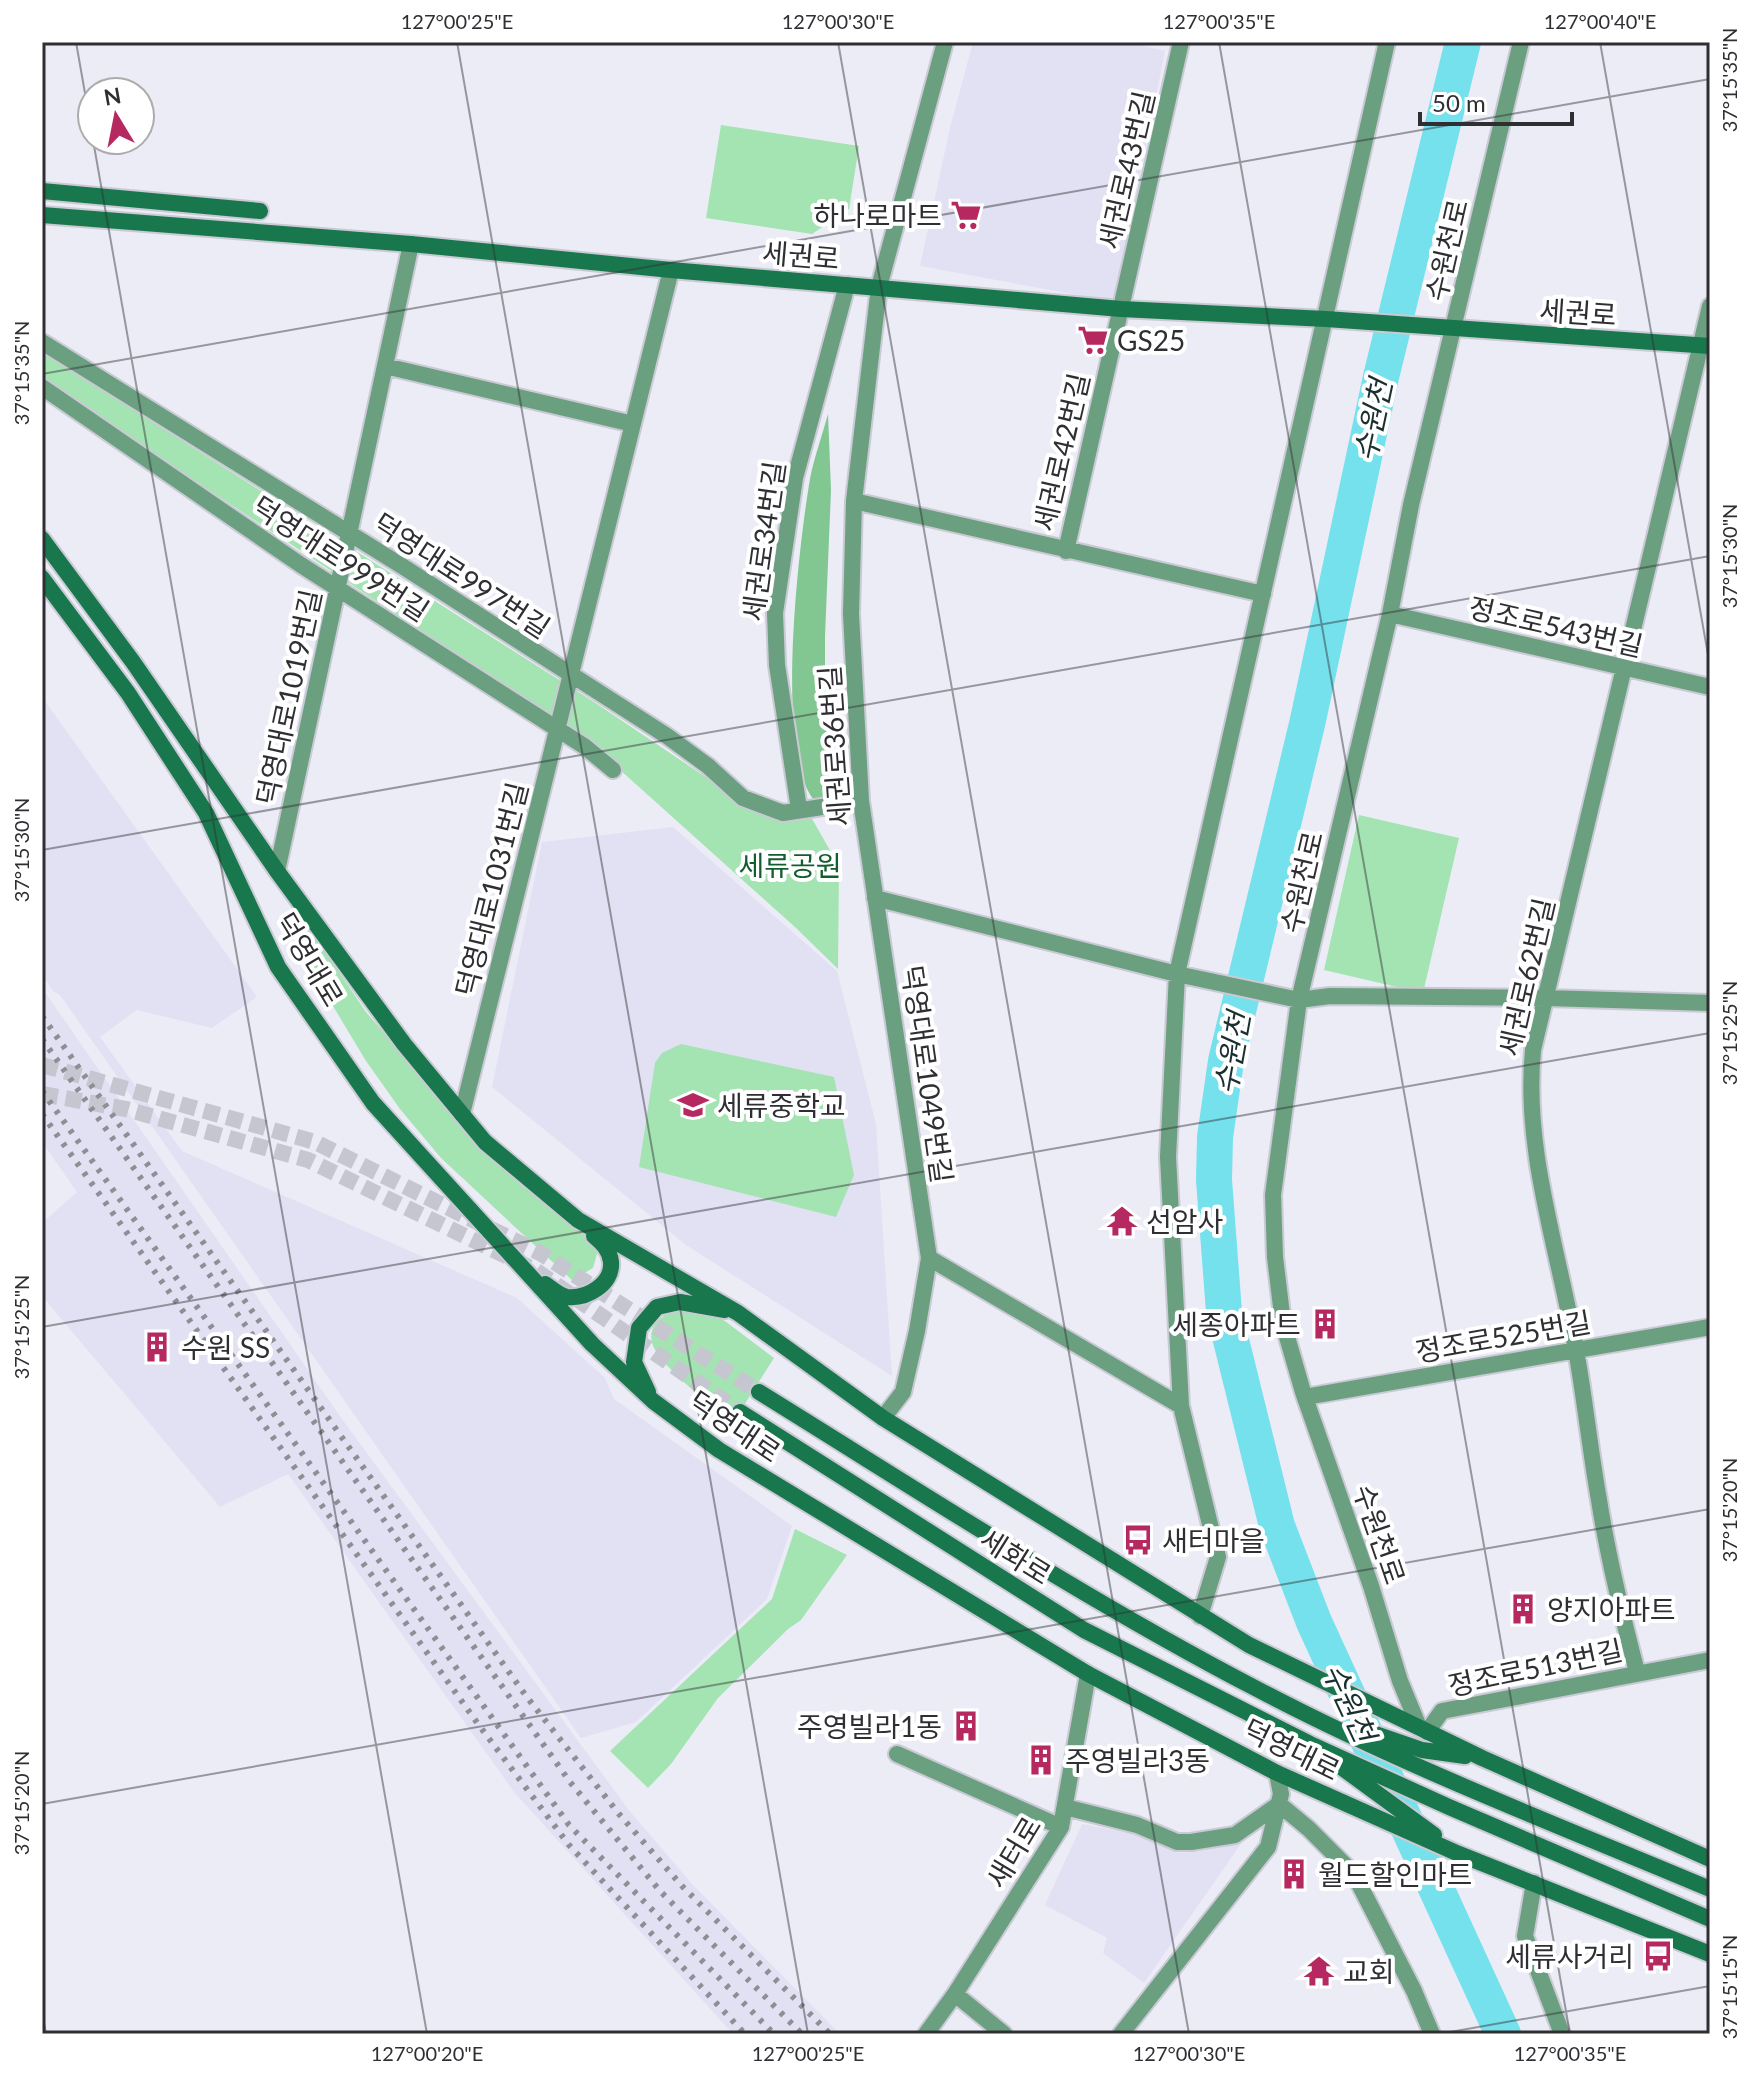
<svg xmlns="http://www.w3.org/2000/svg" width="1752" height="2076" font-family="Lato,'Noto Sans KR',sans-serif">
	<rect width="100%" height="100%" fill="#ececf7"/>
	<path fill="#e1e1f3" d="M973 42H1126L1165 51 1115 302 920 266 950 128Z
		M42 697 257 997 212 1028 137 1010 100 1037 182 1151 517 1298 605 1378 614 1399 792 1526 767 1599 636 1722 581 1738 60 995 53 991 42 975Z
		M673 827 837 971 876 1124 892 1376 686 1245 492 1087 542 842Z
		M42 988 342 1419 628 1809 692 1884 840 2034H733L514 1792 288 1474 220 1507 42 1296V1223L77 1192 42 1142Z
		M1082 1824 1135 1834 1179 1853 1204 1851 1243 1841 1144 1983 1103 1953 1107 1938 1045 1905Z"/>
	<path fill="#a4e3b2" d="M721 125 859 146 849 209 812 234 706 218Z
		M42 352 594 702 740 800 787 822 811 817 839 866 838 969 795 927 590 743 42 379Z
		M1359 815 1459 838 1423 993 1324 970Z
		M295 918 303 920 307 925 366 1012 490 1157 522 1186 594 1241 597 1254 593 1268 572 1280 441 1158 400 1109 366 1061 321 986 291 927Z
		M681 1044 834 1077 854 1175 836 1217 639 1167 655 1063 662 1053Z
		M676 1310 713 1312 774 1358 732 1424C713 1406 665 1370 654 1348 645 1328 660 1316 676 1310Z
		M795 1529 847 1555 801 1620 788 1629 718 1698 671 1764 648 1788 610 1751 772 1599Z"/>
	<path fill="#82c692" d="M828 414 831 490 825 636V708L834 783 825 796 814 800C774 752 799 543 810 479 814 458 822 436 828 414Z"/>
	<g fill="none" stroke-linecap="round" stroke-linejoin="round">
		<path stroke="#75e1ec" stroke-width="36" d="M1463 42 1381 377 1308 720 1226 1061 1215 1137 1214 1180 1224 1312 1277 1526 1314 1622 1503 2034"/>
		<path stroke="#c6c6d0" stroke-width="16" stroke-dasharray="16 8" stroke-linecap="butt" d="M42 1065 315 1142 540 1253 759 1392
			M42 1094 126 1109 308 1160 535 1270 740 1412"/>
		<g stroke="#cacad4" stroke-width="20">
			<path id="street" d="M42 342 402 566 667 736 708 766 743 798 783 813 861 801
				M385 366 633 424
				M42 387 301 565 584 746 613 770
				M854 501 1263 594
				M1066 551 1181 42
				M1390 614 1710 687
				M799 809 777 665 775 613 795 478 847 285
				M277 871 411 244
				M875 898 1177 974 1299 1000 1330 996 1547 998 1710 1003
				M462 1114 671 270
				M929 1258 1181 1406
				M1305 1397 1710 1327
				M883 1418 903 1392 917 1331 929 1258 861 801 851 614 854 501 879 287 945 42
				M1200 1616 1218 1557 1181 1406 1168 1157 1177 974 1387 42
				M1637 1672C1622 1615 1608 1558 1599 1500 1590 1450 1585 1400 1576 1350 1559 1251 1523 1150 1533 1050L1710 306
				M1419 1727 1400 1681 1371 1586 1303 1392 1283 1323 1275 1257 1273 1195 1299 1000 1390 614 1411 505 1521 42
				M1427 1732 1442 1711 1710 1660
				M897 1754 1061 1827
				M1279 1804 1309 1829 1354 1874 1414 1991 1432 2034
				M1065 1807 1137 1825 1177 1842H1191L1235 1835 1279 1804
				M1534 1883 1525 1936 1562 2034
				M955 1994 1004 2034
				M926 2034 955 1994 1061 1827 1088 1674
				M1121 2034 1268 1847 1281 1794 1277 1773"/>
		</g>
		<g stroke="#cacad4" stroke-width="20">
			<path id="secondary" d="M42 191 260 211
				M42 215 411 244 671 270 1121 309 1326 319 1710 346
				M42 539 133 662 277 871 404 1044 485 1142 578 1220 738 1313 883 1418 1249 1645 1482 1758 1710 1859
				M42 578 128 693 206 813 278 967 373 1103 592 1344 653 1401 719 1450 1088 1674 1277 1773 1459 1854 1710 1954
				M545 1284C551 1288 560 1296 567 1297 587 1299 613 1284 611 1262 610 1250 602 1243 594 1236
				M648 1392 634 1362 639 1328 657 1307 680 1302 725 1310
				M759 1392C924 1494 1086 1600 1257 1689 1403 1766 1558 1825 1710 1889
				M740 1412 1084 1630 1310 1744 1449 1807 1710 1919
				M1364 1730 1422 1750 1465 1756
				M1337 1764 1434 1835"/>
		</g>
		<use href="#street" stroke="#6a9f80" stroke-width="16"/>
		<use href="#secondary" stroke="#18774c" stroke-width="16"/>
		<path stroke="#8e8e95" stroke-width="6" stroke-dasharray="4 8" stroke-linecap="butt" d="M42 1016 526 1696 619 1814 682 1886 830 2034
			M42 1039 570 1782 660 1891 802 2034
			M42 1091 569 1825 774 2034
			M42 1114 478 1724 569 1845 745 2034"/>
	</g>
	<path fill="none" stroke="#2f2f33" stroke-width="2" stroke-opacity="0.45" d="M76 42 92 133M457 42 808 2034M838 42 1189 2034M1219 42 1570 2034M1600 42 1710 666M93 140 427 2034M42 374 1710 79M42 850 1710 556M42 1327 1710 1033M42 1804 1710 1509M42 2011 46 2034M1439 2034 1710 1986"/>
	<defs>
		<g id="supermarket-bare" transform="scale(2.4)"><path d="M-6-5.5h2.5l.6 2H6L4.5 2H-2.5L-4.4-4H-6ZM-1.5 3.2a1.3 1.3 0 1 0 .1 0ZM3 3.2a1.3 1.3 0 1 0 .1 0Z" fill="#b52960" stroke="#fff" stroke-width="2.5" paint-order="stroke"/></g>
		<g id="school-bare" transform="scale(2.4)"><path d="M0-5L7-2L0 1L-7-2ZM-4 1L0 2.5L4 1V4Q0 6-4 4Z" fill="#b52960" stroke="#fff" stroke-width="2.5" paint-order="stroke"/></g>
		<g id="temple-bare" transform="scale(2.4)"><path d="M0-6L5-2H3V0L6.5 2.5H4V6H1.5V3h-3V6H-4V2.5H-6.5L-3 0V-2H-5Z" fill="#b52960" stroke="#fff" stroke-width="2.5" paint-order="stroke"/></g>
		<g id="building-bare" transform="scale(2.4)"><path d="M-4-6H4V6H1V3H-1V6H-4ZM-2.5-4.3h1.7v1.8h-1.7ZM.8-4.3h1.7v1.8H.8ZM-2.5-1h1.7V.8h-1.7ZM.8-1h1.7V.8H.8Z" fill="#b52960" stroke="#fff" stroke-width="2.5" paint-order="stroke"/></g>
		<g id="bus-bare" transform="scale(2.4)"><path d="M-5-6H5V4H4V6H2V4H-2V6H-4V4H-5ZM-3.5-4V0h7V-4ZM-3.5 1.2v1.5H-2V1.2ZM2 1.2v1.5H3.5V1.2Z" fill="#b52960" stroke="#fff" stroke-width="2.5" paint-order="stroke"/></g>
	</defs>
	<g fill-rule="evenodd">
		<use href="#supermarket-bare" x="966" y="215"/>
		<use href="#supermarket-bare" x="1093" y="340"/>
		<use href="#school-bare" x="693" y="1105"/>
		<use href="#temple-bare" x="1122" y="1221"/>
		<use href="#building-bare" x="1325" y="1324"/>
		<use href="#building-bare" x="157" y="1347"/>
		<use href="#bus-bare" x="1138" y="1540"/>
		<use href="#building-bare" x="1523" y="1609"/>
		<use href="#building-bare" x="966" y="1726"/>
		<use href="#building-bare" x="1041" y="1760"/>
		<use href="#building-bare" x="1294" y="1874"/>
		<use href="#bus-bare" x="1658" y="1956"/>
		<use href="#temple-bare" x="1319" y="1971"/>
	</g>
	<g text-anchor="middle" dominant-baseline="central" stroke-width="8" stroke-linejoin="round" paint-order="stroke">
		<g font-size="28" fill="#2f2f33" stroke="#fff">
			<text transform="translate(1126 170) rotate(-77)">세권로43번길</text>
			<text transform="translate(1446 250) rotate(-77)">수원천로</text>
			<text transform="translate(801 255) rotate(5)">세권로</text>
			<text transform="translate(1578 312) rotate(4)">세권로</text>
			<text transform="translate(1061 452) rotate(-77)">세권로42번길</text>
			<text transform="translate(763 541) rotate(-82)">세권로34번길</text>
			<text transform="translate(341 558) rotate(33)">덕영대로999번길</text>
			<text transform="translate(462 575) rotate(33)">덕영대로997번길</text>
			<text transform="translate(1556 626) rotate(13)">정조로543번길</text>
			<text transform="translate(288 697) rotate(-78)">덕영대로1019번길</text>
			<text transform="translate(834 746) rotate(-94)">세권로36번길</text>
			<text transform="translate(1301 882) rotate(-77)">수원천로</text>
			<text transform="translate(491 889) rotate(-76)">덕영대로1031번길</text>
			<text transform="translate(310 959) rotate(59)">덕영대로</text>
			<text transform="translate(1526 977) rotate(-77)">세권로62번길</text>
			<text transform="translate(928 1074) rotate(82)">덕영대로1049번길</text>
			<text transform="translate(1503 1336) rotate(-10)">정조로525번길</text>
			<text transform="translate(735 1426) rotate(34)">덕영대로</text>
			<text transform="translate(1380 1534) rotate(71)">수원천로</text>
			<text transform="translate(1016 1556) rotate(32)">세화로</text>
			<text transform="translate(1535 1667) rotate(-12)">정조로513번길</text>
			<text transform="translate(1292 1749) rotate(26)">덕영대로</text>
			<text transform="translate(1013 1852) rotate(-59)">새터로</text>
		</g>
		<g font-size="28" fill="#2f2f33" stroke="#fff" text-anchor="start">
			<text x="942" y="215" text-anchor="end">하나로마트</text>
			<text x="1117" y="340">GS25</text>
			<text x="717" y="1105">세류중학교</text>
			<text x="1146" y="1221">선암사</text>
			<text x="1301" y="1324" text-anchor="end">세종아파트</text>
			<text x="181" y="1347">수원 SS</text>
			<text x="1162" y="1540">새터마을</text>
			<text x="1547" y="1609">양지아파트</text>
			<text x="942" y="1726" text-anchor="end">주영빌라1동</text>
			<text x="1065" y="1760">주영빌라3동</text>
			<text x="1318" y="1874">월드할인마트</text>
			<text x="1634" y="1956" text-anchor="end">세류사거리</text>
			<text x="1343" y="1971">교회</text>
		</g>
		<g font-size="28" fill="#125e2e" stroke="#fff">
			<text x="790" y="865">세류공원</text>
		</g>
		<g font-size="30" font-style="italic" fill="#1b2f31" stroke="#fff">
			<text transform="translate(1372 420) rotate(-78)">수원천</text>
			<text transform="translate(1231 1053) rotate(-80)">수원천</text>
			<text transform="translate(1350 1702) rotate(65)">수원천</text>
		</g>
	</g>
	<rect width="1752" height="2076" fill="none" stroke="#ffffff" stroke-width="88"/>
	<g transform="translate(116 116) rotate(350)"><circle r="38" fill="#ffffff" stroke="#acacad" stroke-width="2"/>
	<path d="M0-6L14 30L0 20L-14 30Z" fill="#b52960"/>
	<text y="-12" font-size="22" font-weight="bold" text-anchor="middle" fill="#2f2f33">N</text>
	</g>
	<path d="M1420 112v12h152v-12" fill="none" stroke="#2f2f33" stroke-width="4"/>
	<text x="1432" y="112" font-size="24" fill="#2f2f33" stroke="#ffffff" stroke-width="6" paint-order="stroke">50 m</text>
	<rect x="44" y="44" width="1664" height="1988" fill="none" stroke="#2f2f33" stroke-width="3"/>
	<g font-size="20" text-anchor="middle" fill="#2f2f33">
		<text x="457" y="29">127°00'25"E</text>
		<text x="838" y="29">127°00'30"E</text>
		<text x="1219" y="29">127°00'35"E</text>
		<text x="1600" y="29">127°00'40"E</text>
		<text transform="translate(1730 80) rotate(-90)" y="7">37°15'35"N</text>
		<text transform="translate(22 373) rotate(-90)" y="7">37°15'35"N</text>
		<text transform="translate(1730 556) rotate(-90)" y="7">37°15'30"N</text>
		<text transform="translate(22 850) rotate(-90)" y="7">37°15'30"N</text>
		<text transform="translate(1730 1033) rotate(-90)" y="7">37°15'25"N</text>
		<text transform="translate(22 1327) rotate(-90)" y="7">37°15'25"N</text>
		<text transform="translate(1730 1510) rotate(-90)" y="7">37°15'20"N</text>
		<text transform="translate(22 1803) rotate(-90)" y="7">37°15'20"N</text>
		<text transform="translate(1730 1987) rotate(-90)" y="7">37°15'15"N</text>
		<text x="427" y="2061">127°00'20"E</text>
		<text x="808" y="2061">127°00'25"E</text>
		<text x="1189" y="2061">127°00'30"E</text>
		<text x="1570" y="2061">127°00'35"E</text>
	</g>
</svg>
